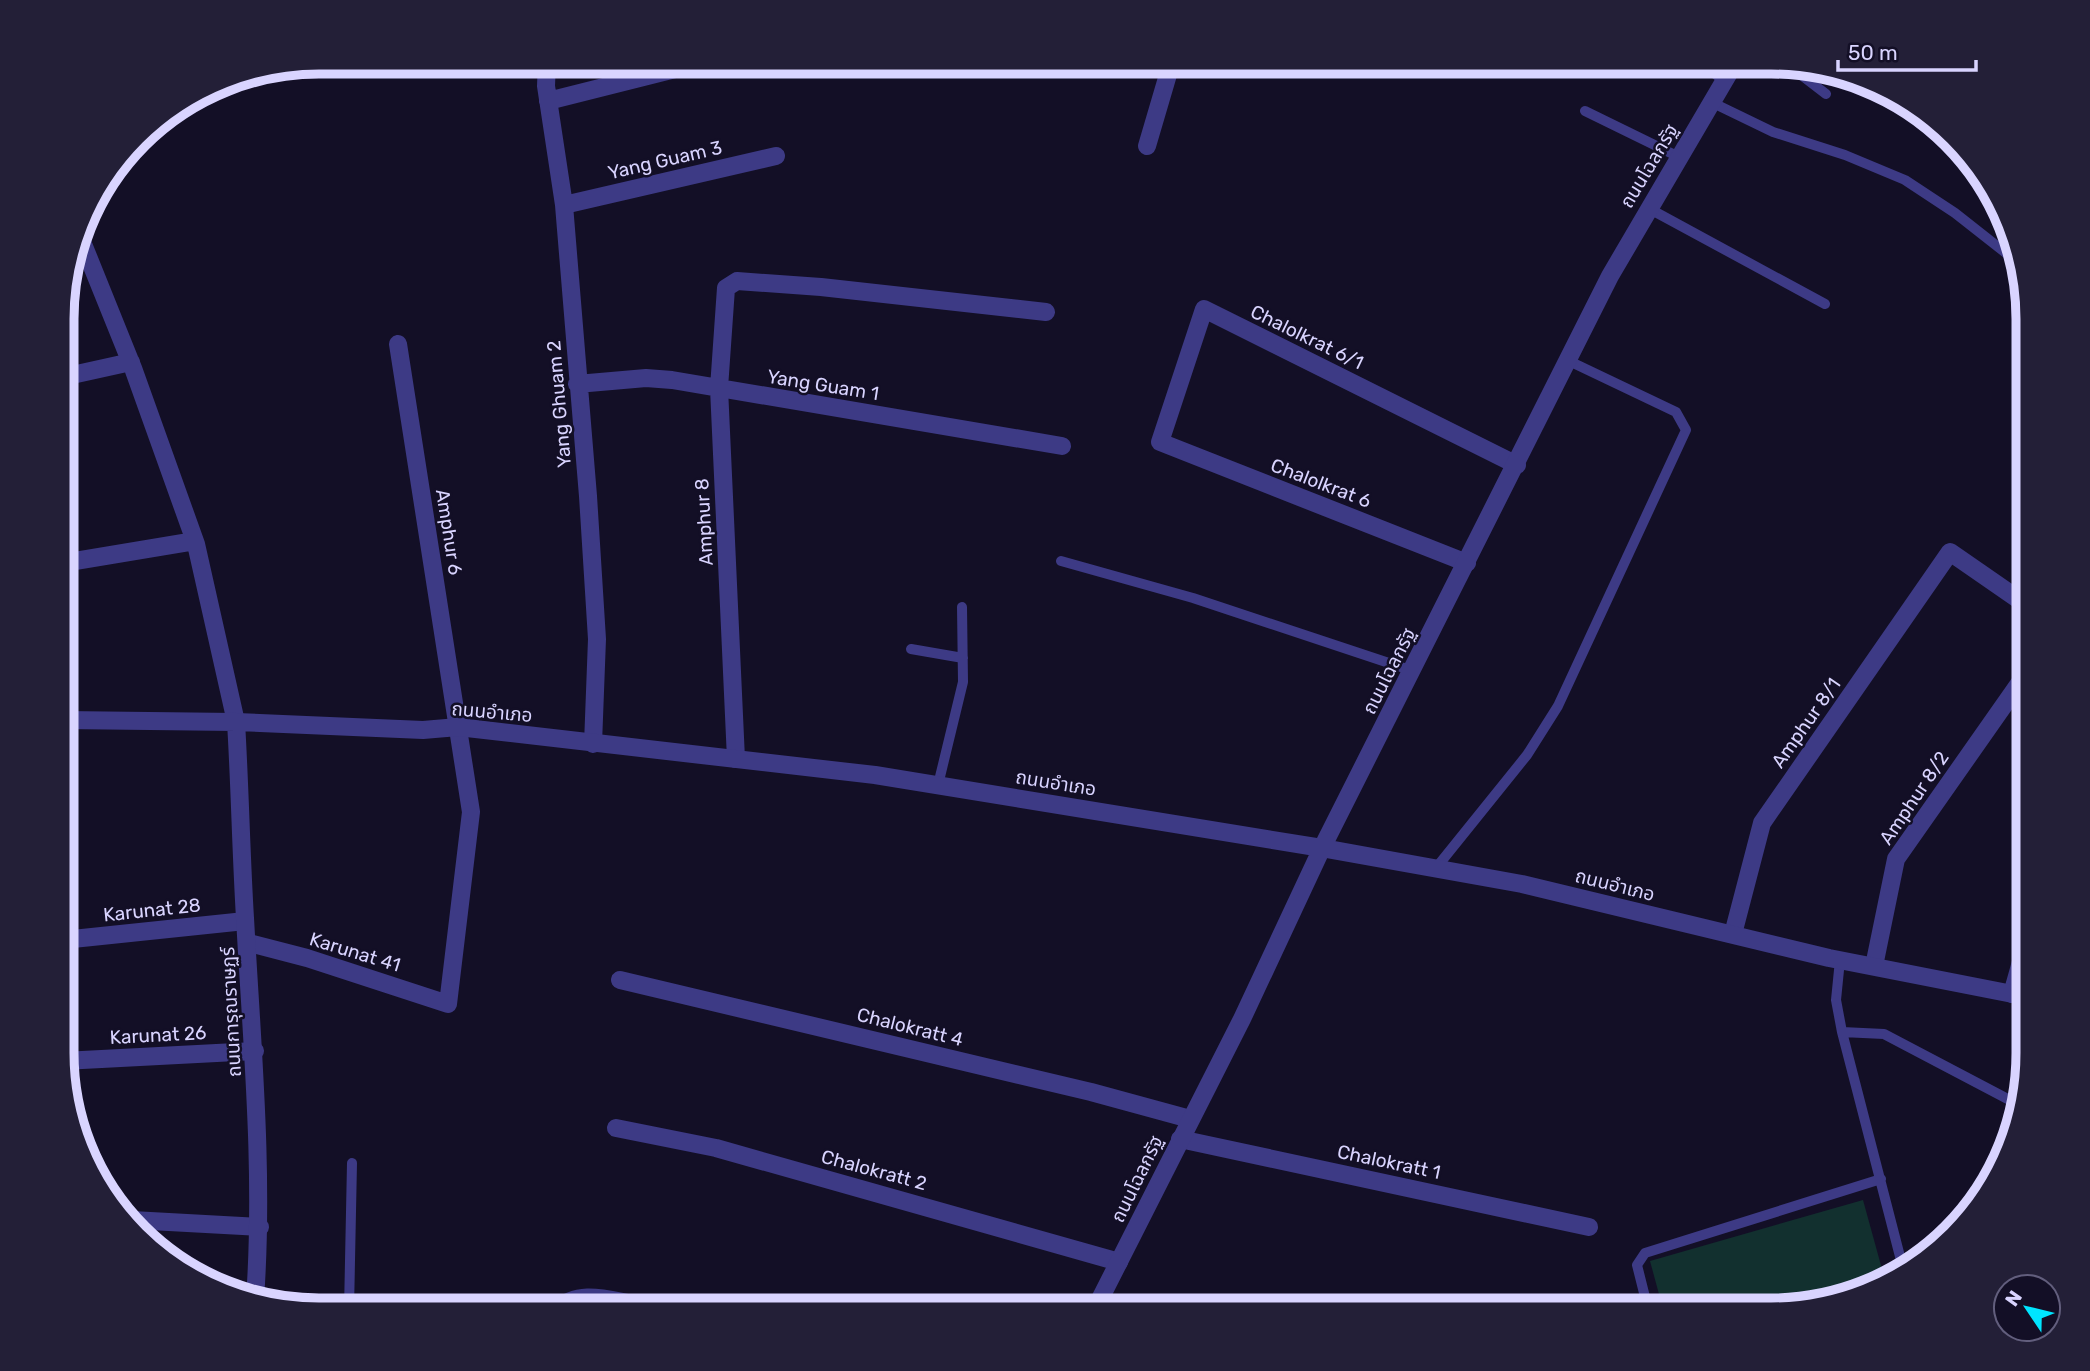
<svg xmlns="http://www.w3.org/2000/svg" width="2090" height="1371" font-family="Rubik,'Noto Sans Thai',sans-serif">
	<rect width="100%" height="100%" fill="#130f26"/>
	<path fill="#12302f" d="M1863 1200 1885 1280 1788 1309H1663L1650 1261Z"/>
	<g fill="none" stroke-linecap="round" stroke-linejoin="round">
		<path stroke="#3d3a85" stroke-width="10" d="M1787 64 1826 94
			M1711 102 1773 132 1845 155 1905 180 1955 213 2016 261
			M1585 111 1679 157
			M1648 208 1825 304
			M1061 561 1193 598 1413 671
			M911 649 963 658
			M938 785 963 682 962 607
			M1436 868 1527 755 1558 706 1686 430 1676 412 1569 361
			M1840 960 1836 1000 1842 1032 1904 1272
			M1842 1032 1884 1034 2021 1106
			M1648 1309 1637 1265 1645 1253 1881 1179
			M349 1310 352 1163"/>
		<path stroke="#3d3a85" stroke-width="18" d="M547 61 546 86 564 205 588 496 597 639 593 744
			M1704 61 1726 77
			M548 101 707 61
			M1147 146 1172 61
			M564 205 776 156
			M79 234 133 368 196 544 236 722
			M63 377 131 362
			M577 384 646 378 672 380 1062 446
			M63 563 195 541
			M1467 563 1160 442 1204 309 1517 465
			M736 759 719 388 726 288 737 281 821 287 1046 312
			M1733 934 1762 823 1950 552 2028 606
			M63 940 245 921
			M249 943 307 958 448 1004 471 812 398 344
			M1874 966 1896 859 2028 671
			M620 980 1091 1092 1190 1119
			M2012 994 2028 937
			M63 1061 255 1051
			M616 1128 716 1148 1119 1262
			M1180 1139 1589 1227
			M132 1220 260 1227
			M256 1296 296 1306
			M556 1310C577 1291 602 1298 628 1303"/>
		<path stroke="#3d3a85" stroke-width="18" d="M63 720 236 722 423 730 458 727 875 775 1322 848 1522 884 1829 958 2028 997
			M236 722C240 788 241 853 245 918 252 1046 264 1172 255 1299
			M1095 1309 1242 1019 1322 848 1610 276 1736 61"/>
	</g>
	<g text-anchor="middle" dominant-baseline="central" stroke-width="5" stroke-linejoin="round" paint-order="stroke">
		<g font-size="19" fill="#d9d4ff" stroke="#130f26">
			<text transform="translate(665 160) rotate(-13)">Yang Guam 3</text>
			<text transform="translate(1649 166) rotate(-59)">ถนนโฉลกรัฐ</text>
			<text transform="translate(1307 337) rotate(26)">Chalolkrat 6/1</text>
			<text transform="translate(823 385) rotate(9)">Yang Guam 1</text>
			<text transform="translate(559 404) rotate(-95)">Yang Ghuam 2</text>
			<text transform="translate(1321 483) rotate(21)">Chalolkrat 6</text>
			<text transform="translate(704 522) rotate(-93)">Amphur 8</text>
			<text transform="translate(449 532) rotate(81)">Amphur 6</text>
			<text transform="translate(1389 671) rotate(-63)">ถนนโฉลกรัฐ</text>
			<text transform="translate(492 712) rotate(5)">ถนนอำเภอ</text>
			<text transform="translate(1806 723) rotate(-55)">Amphur 8/1</text>
			<text transform="translate(1056 783) rotate(9)">ถนนอำเภอ</text>
			<text transform="translate(1914 798) rotate(-56)">Amphur 8/2</text>
			<text transform="translate(1615 885) rotate(14)">ถนนอำเภอ</text>
			<text transform="translate(152 910) rotate(-6)">Karunat 28</text>
			<text transform="translate(355 952) rotate(17)">Karunat 41</text>
			<text transform="translate(231 1012) rotate(-93)">ถนนการุณราษฏร์</text>
			<text transform="translate(910 1027) rotate(14)">Chalokratt 4</text>
			<text transform="translate(158 1035) rotate(-3)">Karunat 26</text>
			<text transform="translate(1389 1162) rotate(12)">Chalokratt 1</text>
			<text transform="translate(874 1170) rotate(15)">Chalokratt 2</text>
			<text transform="translate(1137 1179) rotate(-64)">ถนนโฉลกรัฐ</text>
		</g>
	</g>
	<path d="M0 0H2090V1371H0ZM319 74H1771A245 245 0 0 1 2016 319V1053A245 245 0 0 1 1771 1298H319A245 245 0 0 1 74 1053V319A245 245 0 0 1 319 74Z" fill="#231f37" fill-rule="evenodd"/>
	<path fill="none" stroke="#d9d4ff" stroke-width="9" d="M319 74H1771A245 245 0 0 1 2016 319V1053A245 245 0 0 1 1771 1298H319A245 245 0 0 1 74 1053V319A245 245 0 0 1 319 74Z"/>
	<g transform="translate(2027 1308) rotate(305)"><circle r="33" fill="#130f26" stroke="#625e7d" stroke-width="2"/>
	<path d="M0-5L12 26L0 18L-12 26Z" fill="#00e5ff"/>
	<text y="-10" font-size="19" font-weight="bold" text-anchor="middle" fill="#d9d4ff">N</text>
	</g>
	<path d="M1838 60v10h138v-10" fill="none" stroke="#d9d4ff" stroke-width="3.5"/>
	<text x="1848" y="60" font-size="21" fill="#d9d4ff" stroke="#130f26" stroke-width="5" paint-order="stroke">50 m</text>
</svg>
